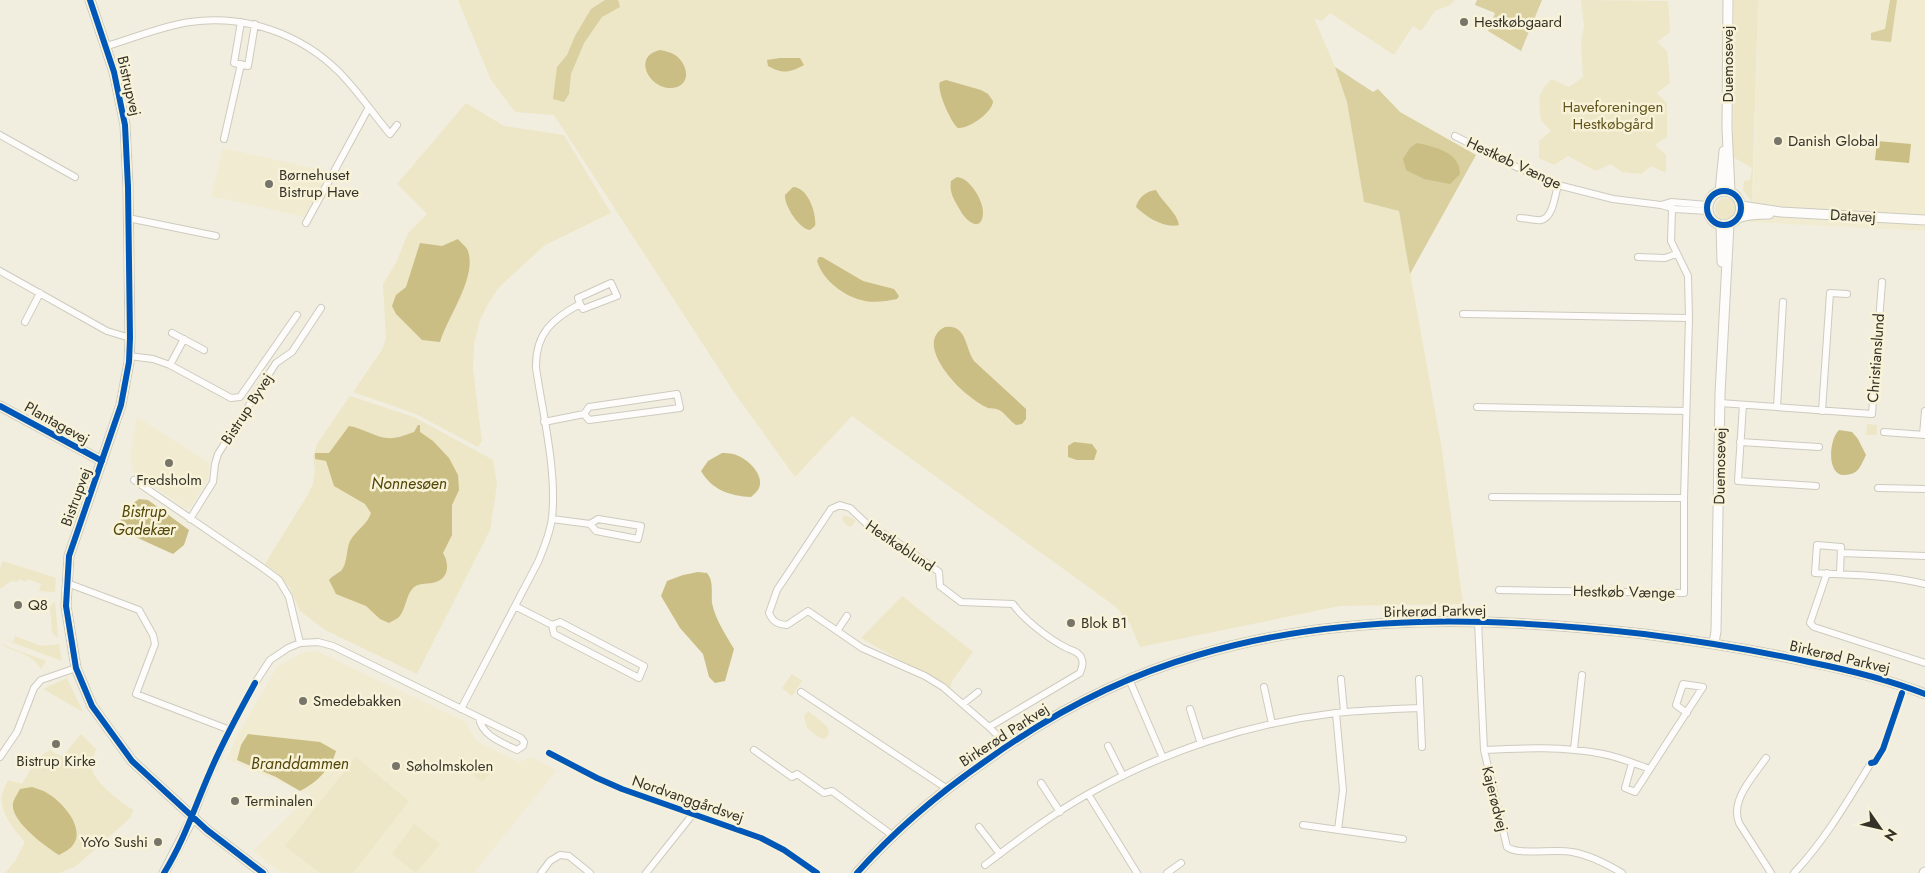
<svg xmlns="http://www.w3.org/2000/svg" width="1925" height="873" font-family="Jost,sans-serif">
	<rect width="100%" height="100%" fill="#f1eedf"/>
	<path fill="#f0ebd1" d="M1758 0H1925V231L1750 222 1754 182Z
		M223 148 331 172 305 217 211 196Z
		M137 417 208 462 210 466 208 479 191 507 185 508 133 471 130 458Z
		M317 651 466 722 476 741 519 762 531 757 557 770 474 873H282L253 851 310 795 227 759 237 736 277 667 304 652Z"/>
	<path fill="#ede6c7" d="M458 0H1455L1450 5 1435 11 1421 31 1413 26 1394 55 1330 13 1322 21 1314 18 1335 67 1347 102 1364 202 1399 211 1442 450 1463 604 1340 606 1140 647 1130 624 1116 607 852 416 795 477 734 392 554 115 515 112 491 80Z
		M1581 0 1668 1 1670 32 1657 42 1667 51 1670 83 1657 93 1667 103V137L1655 145 1666 155V173L1651 166 1641 174 1622 172 1611 164 1596 171 1568 156 1554 165 1539 158V141L1551 131 1541 120C1539 101 1536 93 1552 79L1569 87 1583 77 1581 43 1584 26Z
		M1734 0H1758L1752 202 1743 190 1744 181 1750 180 1752 168 1733 157Z
		M466 103 504 126 564 135 611 213 545 245 499 287 488 304 480 320 474 344 473 369 482 441 478 447 416 414 353 392 382 350 386 338 383 284 396 263 408 233 427 214 397 184Z
		M1715 209a11 11 0 1 1 22 0a11 11 0 1 1-22 0Z
		M350 396 414 417 493 460 497 485 490 530 417 674 325 630 300 611 290 588 276 572 265 564 307 496 313 484 315 471 313 456 317 444Z
		M1867 424 1877 425V435H1866Z
		M844 515 856 520 852 526 849 527 842 520Z
		M3 561 56 578 55 592 39 591 41 584 27 579 26 582 19 579 17 582 11 581 0 589V568Z
		M902 596 973 652 952 681 950 689 861 638Z
		M55 601 58 637H56L52 632 50 607Z
		M15 636 41 646 59 644 62 661 0 638 13 642Z
		M0 644 3 645 46 661 41 669C32 653 14 652 0 644Z
		M792 674 802 681 792 696 782 688Z
		M67 678 83 712 43 689Z
		M808 711 828 727 829 734 824 739 818 737 807 728 804 716Z
		M81 734 96 749C94 755 91 762 92 768 92 780 124 806 134 810L129 819 76 866 60 873H5L15 861 25 842C14 829 0 814 2 795 3 790 6 785 8 780L22 784C30 771 36 757 50 750L62 757Z
		M356 757 409 801 353 873H320L285 846Z
		M483 761 493 769 482 782 473 774Z
		M414 824 440 844 416 873 392 854Z"/>
	<path fill="#d9cf9f" d="M605 0H618L620 7 602 17 584 43 571 74 569 94 564 102 553 99 557 67 567 55 575 36 591 9Z
		M1477 0H1542L1521 51 1488 31 1495 13 1475 5Z
		M1890 0H1897L1891 42 1871 40V33L1885 29Z
		M1335 67 1373 92 1378 89 1400 112 1476 155 1410 274 1399 211 1364 202 1347 102Z"/>
	<path fill="#cabe84" d="M660 50C665 51 670 52 675 55 685 61 693 81 677 87 653 95 629 57 660 50Z
		M780 58H800L804 65C789 73 783 74 768 66L767 60Z
		M946 80 981 90 988 94 993 101C993 112 969 129 958 128 951 123 936 89 940 82Z
		M1877 141 1911 144 1909 163 1875 160Z
		M1417 143C1435 147 1460 152 1460 174L1450 184 1424 179 1406 170 1403 159 1410 148Z
		M957 177C970 178 984 201 983 214 981 234 965 220 960 210 954 200 949 192 951 181Z
		M793 187C808 187 817 214 815 226L810 230C799 229 784 205 785 195Z
		M1156 190C1162 202 1177 212 1179 225 1165 229 1146 217 1136 207 1138 198 1146 191 1156 190Z
		M458 239C461 243 466 246 468 251 477 277 448 316 440 342L422 340 396 314 392 306 396 295 406 287 420 243 442 246Z
		M819 257H822L863 281 894 289 899 296 897 299C887 301 875 303 865 301 845 297 823 281 817 261Z
		M945 327C967 324 965 348 974 361L1026 409V419L1022 424 1016 425C1010 421 1005 413 999 410 996 408 992 409 988 408 981 405 974 400 968 395 953 384 915 342 945 327Z
		M418 425H420V432L433 441 449 458 458 475 459 490 452 505V535L443 553C450 565 449 580 432 583 426 584 418 583 413 588 406 595 406 609 399 617 397 619 392 621 389 623L380 619 366 606 336 594 329 580C332 576 337 574 341 571 348 563 346 549 350 541 356 530 367 525 371 513L365 504 334 486 326 461 315 459V453H329L349 426C362 428 378 438 387 438 396 439 406 435 414 432Z
		M1839 430 1852 432 1858 439 1866 455C1860 467 1859 474 1845 475 1826 476 1829 439 1839 430Z
		M1074 442 1092 444 1097 451 1094 460H1077L1068 457V446Z
		M722 453C725 453 730 453 733 454 746 457 765 474 759 488 757 492 754 494 751 497 730 496 712 490 701 471L708 461Z
		M139 499 148 500 189 530 184 545 173 554 129 534 120 522 125 509Z
		M698 572 707 573C714 581 711 593 712 603 715 619 726 635 734 649L725 681 715 683 709 677 703 654 680 628 661 596 667 581 683 575Z
		M248 734 320 742 336 751C331 769 316 783 300 791L276 777 237 760 241 745Z
		M32 787C37 789 43 790 47 793 63 802 90 832 69 849 67 851 62 853 59 855 45 846 10 821 13 803 14 799 18 793 20 789Z"/>
	<g fill="none" stroke-linecap="round" stroke-linejoin="round">
		<g stroke="#cdcbbf" stroke-width="8">
			<path id="street" d="M241 22 234 63 248 66 255 24
				M107 46C134 38 162 26 190 22 245 14 301 34 339 72 358 91 373 114 390 134L397 125
				M0 135 75 177
				M1455 136 1512 165 1558 185 1613 199 1661 205 1675 209 1707 211
				M224 139 241 64
				M1661 205 1671 202 1708 205
				M128 218 216 236
				M1520 218C1526 218 1535 221 1541 220 1553 218 1555 195 1558 185
				M306 223 368 109
				M1638 257 1665 258 1676 254
				M0 271 107 331 130 338
				M1463 314 1689 318
				M25 322 40 293
				M172 333 204 350
				M129 356 153 359 170 365 231 398 240 397 297 315
				M170 365 184 339
				M1720 403 1872 414 1882 282
				M1743 405 1738 481 1816 486
				M1477 407 1686 411
				M1777 407 1783 302
				M1822 411 1830 293 1847 294
				M544 422 584 414 589 420 680 408 677 394 589 407 584 414
				M1884 432 1925 435
				M1923 435 1925 411
				M1740 442 1819 447
				M134 480 263 568 279 580 289 597 300 643
				M1878 488 1925 489
				M1492 497 1684 498
				M190 519 213 482 215 464 218 454 276 363 292 352 321 308
				M552 519 590 524 596 531 638 539 641 526 598 519 590 524
				M1841 553 1925 556
				M1827 573 1810 623 1814 627 1925 663
				M1840 574 1841 547 1817 545 1815 573C1852 575 1889 575 1925 584
				M67 583 139 610 153 635 155 644 136 694 230 730
				M1499 590 1684 593V498L1689 318 1688 276 1671 241 1672 209
				M515 606 552 625 554 634 639 678 644 666 560 622 552 625
				M1478 622 1484 750 1507 847C1519 856 1555 848 1572 852 1590 855 1607 864 1622 873
				M837 631 847 616
				M1129 679 1163 758
				M1341 679 1344 712
				M1419 679 1422 747
				M1264 687 1272 724
				M801 692 946 788
				M963 704 978 692
				M461 709 538 562C544 548 550 533 552 518 557 471 543 415 536 368 535 334 552 319 580 304L578 298 611 283 617 296 583 309 580 304
				M1190 709 1201 744
				M1336 713 1343 790 1338 830
				M989 727 1080 673C1082 667 1084 663 1081 657 1077 650 1071 651 1065 647 1049 639 1022 618 1013 604L961 602 940 586 939 572 897 542 868 525 850 508 840 505 831 509 777 590 769 613C773 622 777 624 787 625L808 611 862 648 925 676 943 687 989 727 1007 745
				M1108 746 1123 776
				M1574 749 1582 675
				M754 750 792 777 797 774 824 793 832 791 892 835
				M1484 750C1524 748 1563 746 1603 754 1619 757 1635 764 1650 769
				M549 753 597 778 622 789 761 838 784 850 817 873
				M0 757 17 732 34 688 41 680 76 668
				M1766 758C1753 777 1730 800 1739 823L1771 873
				M1632 763 1625 788 1635 792 1703 687 1683 684 1676 705 1687 713
				M1041 783 1060 812
				M1088 794 1137 873
				M193 817 210 773 230 730 255 683 270 660 288 648 300 643 318 642 333 646 521 738 524 742 523 746 517 750C503 743 482 736 479 718
				M1303 825 1403 839
				M979 827 1000 854
				M985 865C1018 840 1052 814 1088 794 1164 751 1250 723 1336 713 1364 710 1392 709 1420 708
				M541 873 550 861 560 855 569 856 590 873
				M646 873 693 814
				M1167 873 1181 863
				M1794 873C1825 840 1847 802 1871 763"/>
		</g>
		<g stroke="#cdcbbf" stroke-width="11">
			<path id="secondary" d="M90 0 114 72 125 125 128 187 130 338 129 362 121 405 69 556 66 606 76 668 92 706 132 761 207 830 263 873
				M1728 0 1727 128 1730 192
				M1720 192 1724 151
				M1741 206 1781 212 1925 220
				M1738 218C1744 207 1739 192 1725 191 1705 190 1701 220 1721 225 1730 227 1734 219 1741 217 1750 214 1760 214 1769 214
				M1721 225 1722 262
				M0 406 102 461
				M1714 643 1716 631 1720 394 1729 224
				M164 873 193 817
				M857 873C896 829 939 793 987 760 1051 714 1122 677 1198 655 1342 612 1496 617 1644 634 1699 641 1754 650 1809 662 1849 670 1887 679 1925 694
				M1924 873 1925 872"/>
		</g>
		<use href="#street" stroke="#fdfcfa" stroke-width="6"/>
		<use href="#secondary" stroke="#fdfcfa" stroke-width="9"/>
		<g stroke="#f8f3d8" stroke-width="9">
			<path id="cycleway" d="M90 0 114 72 125 125 128 187 130 338 129 362 121 405 69 556 66 606 76 668 92 706 132 761 207 830 263 873
				M1707 208a17 17 0 1 1 34 0a17 17 0 1 1-34 0Z
				M0 406 102 461
				M549 753 597 778 622 789 761 838 784 850 817 873
				M1871 763 1875 762 1883 749 1902 693
				M164 873C184 841 195 806 210 772 223 741 239 712 255 683
				M857 873C896 829 939 793 987 760 1051 714 1122 677 1198 655 1342 612 1496 617 1644 634 1699 641 1754 650 1809 662 1849 670 1887 679 1925 694"/>
		</g>
		<use href="#cycleway" stroke="#0057b8" stroke-width="6"/>
	</g>
	<g fill="#777469" stroke="#f8f3d8" stroke-width="2">
		<circle cx="1464" cy="22" r="5"/>
		<circle cx="1778" cy="141" r="5"/>
		<circle cx="269" cy="184" r="5"/>
		<circle cx="169" cy="463" r="5"/>
		<circle cx="18" cy="605" r="5"/>
		<circle cx="1071" cy="623" r="5"/>
		<circle cx="303" cy="701" r="5"/>
		<circle cx="56" cy="744" r="5"/>
		<circle cx="396" cy="766" r="5"/>
		<circle cx="235" cy="801" r="5"/>
		<circle cx="158" cy="842" r="5"/>
	</g>
	<g text-anchor="middle" dominant-baseline="central" stroke-width="5" stroke-linejoin="round" paint-order="stroke">
		<g font-size="15" fill="#353329" stroke="#f8f3d8" text-anchor="start">
			<text x="1474" y="22">Hestkøbgaard</text>
			<text x="1788" y="141">Danish Global</text>
			<text x="279" y="175">Børnehuset<tspan x="279" dy="17">Bistrup Have</tspan></text>
			<text x="169" y="480" text-anchor="middle">Fredsholm</text>
			<text x="28" y="605">Q8</text>
			<text x="1081" y="623">Blok B1</text>
			<text x="313" y="701">Smedebakken</text>
			<text x="56" y="761" text-anchor="middle">Bistrup Kirke</text>
			<text x="406" y="766">Søholmskolen</text>
			<text x="245" y="801">Terminalen</text>
			<text x="148" y="842" text-anchor="end">YoYo Sushi</text>
		</g>
		<g font-size="15" fill="#353329" stroke="#f8f3d8">
			<text transform="translate(1728 64) rotate(-90)">Duemosevej</text>
			<text transform="translate(129 86) rotate(77)">Bistrupvej</text>
			<text transform="translate(1514 163) rotate(25)">Hestkøb Vænge</text>
			<text transform="translate(1853 216) rotate(3)">Datavej</text>
			<text transform="translate(1876 358) rotate(-86)">Christianslund</text>
			<text transform="translate(247 409) rotate(-57)">Bistrup Byvej</text>
			<text transform="translate(57 423) rotate(29)">Plantagevej</text>
			<text transform="translate(1720 466) rotate(-89)">Duemosevej</text>
			<text transform="translate(76 497) rotate(-70)">Bistrupvej</text>
			<text transform="translate(900 546) rotate(34)">Hestkøblund</text>
			<text transform="translate(1624 592) rotate(1)">Hestkøb Vænge</text>
			<text transform="translate(1435 611) rotate(-1)">Birkerød Parkvej</text>
			<text transform="translate(1840 657) rotate(13)">Birkerød Parkvej</text>
			<text transform="translate(1004 735) rotate(-33)">Birkerød Parkvej</text>
			<text transform="translate(688 799) rotate(19)">Nordvanggårdsvej</text>
			<text transform="translate(1495 799) rotate(76)">Kajerødvej</text>
		</g>
		<g font-size="15" fill="#60541b" stroke="#f8f3d8">
			<text x="1613" y="107">Haveforeningen<tspan x="1613" dy="17">Hestkøbgård</tspan></text>
		</g>
		<g font-size="16" font-style="italic" fill="#524608" stroke="#f8f3d8">
			<text x="409" y="483">Nonnesøen</text>
			<text x="144" y="511">Bistrup<tspan x="144" dy="18">Gadekær</tspan></text>
			<text x="300" y="763">Branddammen</text>
		</g>
	</g>
	<g transform="translate(1880 828) rotate(124)" stroke="#f8f3d8" stroke-width="4" paint-order="stroke">
	<path d="M0-4L9 19L0 12L-9 19Z" fill="#353329"/>
	<text y="-8" font-size="14" font-weight="bold" text-anchor="middle" fill="#353329">N</text>
	</g>
</svg>
